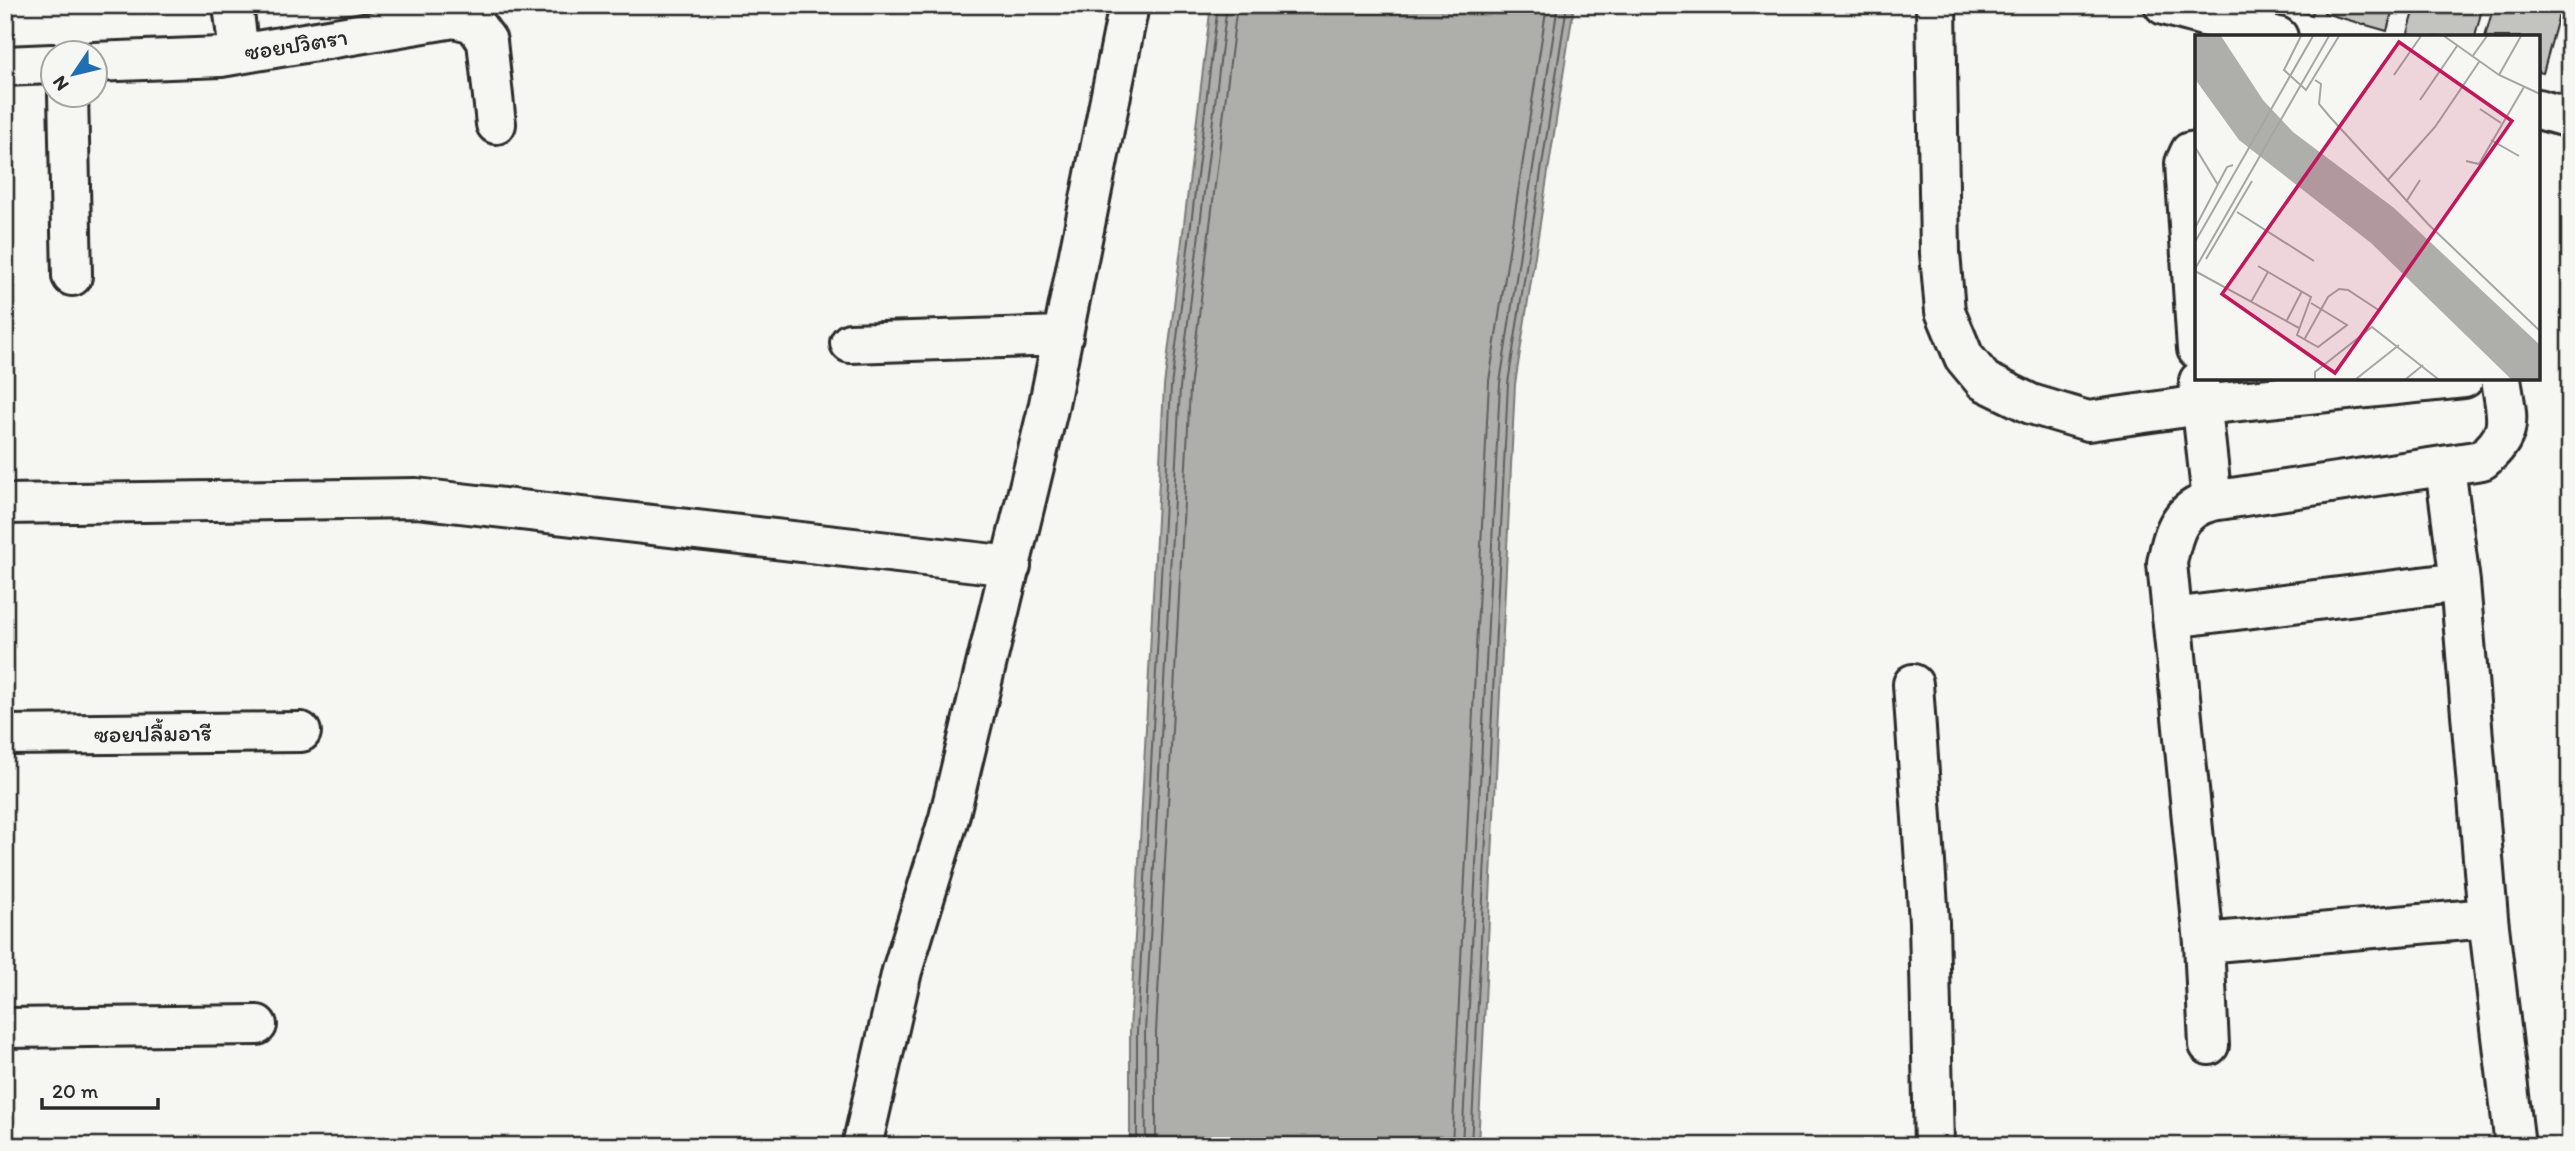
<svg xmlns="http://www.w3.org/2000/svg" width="2575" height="1151" font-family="Itim,'Playpen Sans Thai',sans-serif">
	<rect width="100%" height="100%" fill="#f6f6f2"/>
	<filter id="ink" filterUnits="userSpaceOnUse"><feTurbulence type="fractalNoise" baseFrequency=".0143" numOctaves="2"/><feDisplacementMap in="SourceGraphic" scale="14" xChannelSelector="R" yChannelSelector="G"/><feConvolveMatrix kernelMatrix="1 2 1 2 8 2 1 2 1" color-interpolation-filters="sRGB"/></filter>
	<g filter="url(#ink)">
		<path fill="#aeaeab" stroke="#7a7a78" stroke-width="2" d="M1211 5H1574L1515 384 1478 1146H1130V1032L1164 386Z"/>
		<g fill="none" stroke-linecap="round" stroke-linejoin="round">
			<path stroke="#5f5f5e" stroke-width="2" d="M1137 1146V1032L1171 387 1218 5
				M1146 1146 1145 1032 1180 388 1227 5
				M1156 1146V1032L1190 389 1237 5
				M1452 1146 1489 381 1547 5
				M1462 1146 1500 383 1558 5
				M1471 1146 1508 383 1567 5"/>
		</g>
		<path fill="#c3c3c0" stroke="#2b2b2b" stroke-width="2" d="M2276 5H2315L2312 15Z
			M2326 5H2394L2387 31 2324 13Z
			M2416 5H2483L2475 37H2423L2408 33Z
			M2494 5 2561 7 2543 73 2538 72V37H2485Z"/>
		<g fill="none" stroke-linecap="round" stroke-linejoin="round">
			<g stroke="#2b2b2b" stroke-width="44">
				<path id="minor" d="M233 5 239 53
					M1936 5 1940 253 1945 311 1964 357 1984 381 2031 404 2088 421 2201 405 2464 378
					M2164 5 2278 37
					M94 62 221 57 454 18 474 23 487 41 496 124
					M5 66 52 64
					M68 94 72 276
					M2538 109 2570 118
					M2197 151 2190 152 2185 163 2197 349
					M850 343 1063 336
					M2199 381 2212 501
					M2445 467 2460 582 2488 918 2515 1146
					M5 504 416 498 1011 566
					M2172 618 2460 582
					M1913 684 1929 922 1934 1146
					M5 735 301 732
					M2204 943 2488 918
					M5 1028 257 1025
					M2209 1045 2204 943 2167 563C2173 532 2179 509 2212 501L2482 460C2516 432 2506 417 2501 378
					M862 1146 902 971 949 818 1048 409 1129 5"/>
			</g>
			<use href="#minor" stroke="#f6f6f2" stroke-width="38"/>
		</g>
	</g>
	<g text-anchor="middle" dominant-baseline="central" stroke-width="6" stroke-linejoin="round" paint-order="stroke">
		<g font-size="24" fill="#2b2b2b" stroke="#f6f6f2">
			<text transform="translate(296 44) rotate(-9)">ซอยปวิตรา</text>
			<text transform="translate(153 733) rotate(-1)">ซอยปลื้มอารี</text>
		</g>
	</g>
	<g transform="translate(2195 35)">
		<rect width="345" height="345" fill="#f6f6f2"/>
		<path d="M0 1H26L68 65 98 97 199 173 345 310V344H316L176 208 44 105 0 44Z" fill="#aeaeab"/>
		<path fill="none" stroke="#a5a5a2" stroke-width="2" d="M106 1 89 35 111 55 144 1M249 1 304 40 345 59M277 22 292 1M199 40 226 1M304 40 326 1M120 45 126 49 124 69 135 82 233 189 345 296M225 65 262 11M285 74 306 88M296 105 324 121M0 112 23 150M271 126 284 129 329 52M192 146 240 92 284 27M211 167 225 145M42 177 119 226M0 193 32 132 38 130M0 207 118 1M11 224 57 146M63 231 116 262 102 300 123 312 152 290 116 268M0 234 134 1M0 236 104 293M56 267 73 237M91 287 107 256M109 305 133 262 144 254 153 255 185 276M120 344V337L177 292 243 344M161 344 204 310M211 344 228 330"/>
		<path fill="#c2185b" fill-opacity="0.15" stroke="#c2185b" stroke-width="3.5" d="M204 7 317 86 140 338 27 259Z"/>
		<rect width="345" height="345" fill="none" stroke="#2b2b2b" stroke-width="3.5"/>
	</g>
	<rect width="2575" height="1151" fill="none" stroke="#f6f6f2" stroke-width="28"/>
	<rect x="14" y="14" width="2547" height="1123" fill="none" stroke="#2b2b2b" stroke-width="2.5" filter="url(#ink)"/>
	<g transform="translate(74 74) rotate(235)"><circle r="33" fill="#f6f6f2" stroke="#a5a5a2" stroke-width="2"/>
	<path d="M0-5L12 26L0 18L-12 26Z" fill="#1f6fb2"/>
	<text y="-10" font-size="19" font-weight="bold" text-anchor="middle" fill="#2b2b2b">N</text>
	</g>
	<path d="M42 1098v10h116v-10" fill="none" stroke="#2b2b2b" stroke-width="3.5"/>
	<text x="52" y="1098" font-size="21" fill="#2b2b2b" stroke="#f6f6f2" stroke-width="5" paint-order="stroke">20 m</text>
</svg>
